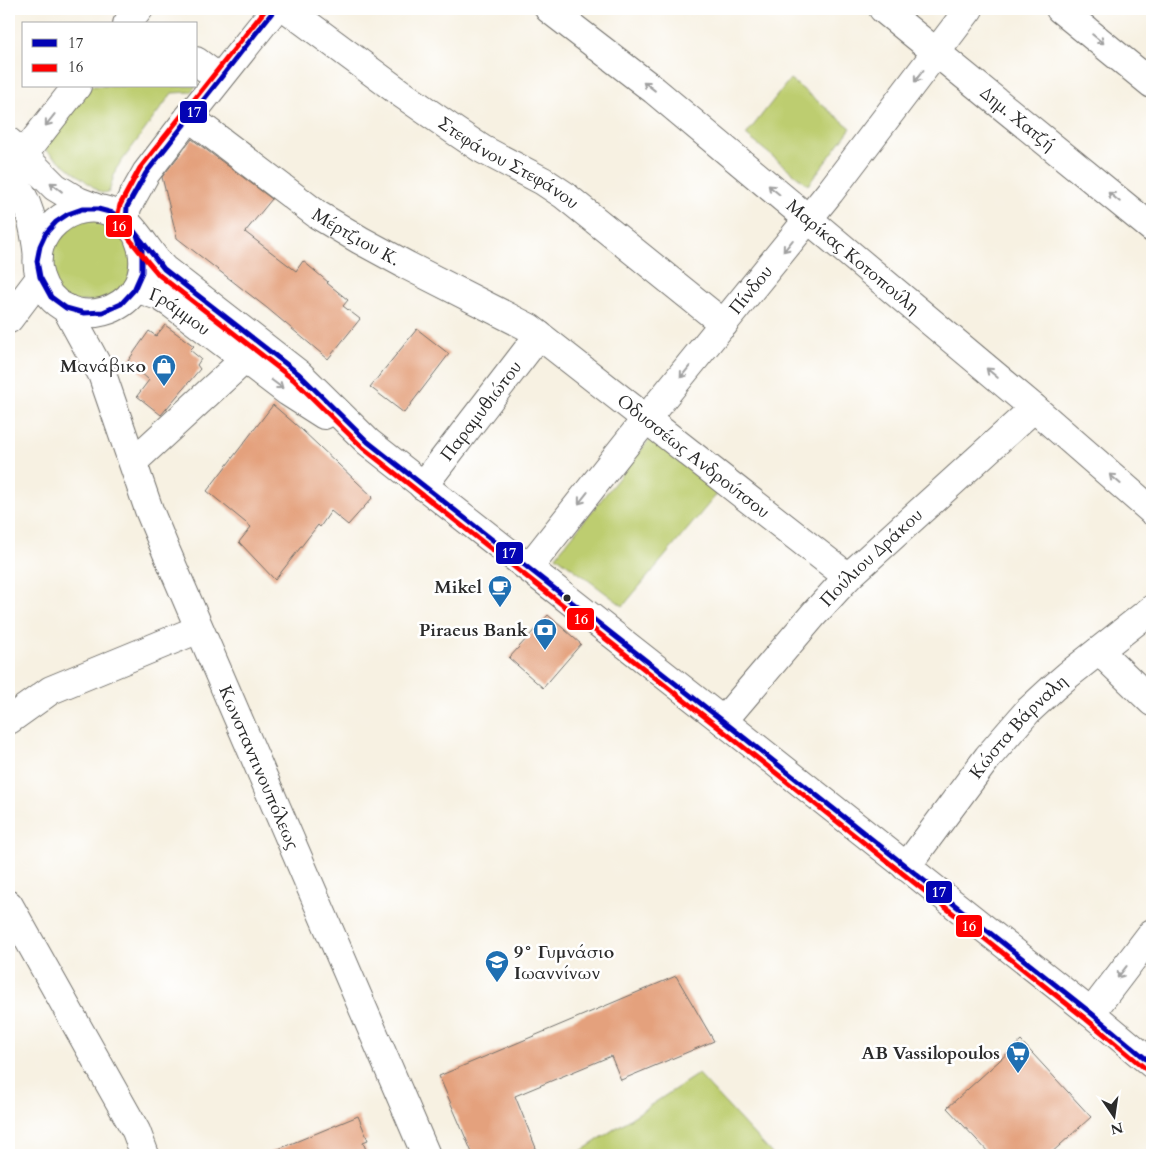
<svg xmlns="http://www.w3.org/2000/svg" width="1161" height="1164" font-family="Cardo,serif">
	<rect width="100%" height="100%" fill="#fff"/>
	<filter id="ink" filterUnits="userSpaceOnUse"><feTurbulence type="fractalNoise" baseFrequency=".02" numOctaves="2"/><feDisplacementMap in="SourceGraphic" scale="10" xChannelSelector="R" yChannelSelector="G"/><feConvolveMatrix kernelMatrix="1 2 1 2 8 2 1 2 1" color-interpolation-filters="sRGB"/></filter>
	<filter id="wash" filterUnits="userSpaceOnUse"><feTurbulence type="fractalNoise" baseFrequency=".0096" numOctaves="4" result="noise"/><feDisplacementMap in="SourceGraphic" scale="20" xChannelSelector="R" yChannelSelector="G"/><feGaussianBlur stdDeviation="1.12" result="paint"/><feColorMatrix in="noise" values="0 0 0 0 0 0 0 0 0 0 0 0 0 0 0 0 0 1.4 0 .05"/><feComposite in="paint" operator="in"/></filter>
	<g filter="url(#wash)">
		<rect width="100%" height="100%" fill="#f7f1e2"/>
		<path fill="#bdcd70" stroke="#747c4e" d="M790 79 851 128 808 185 746 135Z
			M85 86H196L191 92 172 93 116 169 109 192 101 193 39 145Z
			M82 210 137 239 124 300 59 302 43 240Z
			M650 439 718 493 623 606 556 556Z
			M698 1074 773 1155H575Z"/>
		<g id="blocks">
			<path fill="#e4a17d" d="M192 139 272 199 245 232 296 271 303 261 328 282 327 283 348 300 343 306 360 319 328 359 267 308 177 238 162 177Z
				M165 325 194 346 190 350 201 359 197 365 200 369 161 415 137 396 149 380 128 361 149 331 156 336Z
				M417 329 449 354 404 413 370 387Z
				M273 405 302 430 373 497 348 525 331 511 320 527 318 525 275 580 239 542 251 527 207 491Z
				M548 615 581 644 543 688 509 658Z
				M676 976 714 1041 621 1080 611 1056 515 1096 536 1148 518 1155H473L439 1076Z
				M1021 1041 1091 1117 1049 1155H991L947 1108Z
				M358 1116 368 1140 363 1142 368 1155H264Z"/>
		</g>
	</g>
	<g filter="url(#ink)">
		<use href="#blocks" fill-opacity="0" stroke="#72706b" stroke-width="1"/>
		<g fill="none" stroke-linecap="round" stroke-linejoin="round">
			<g stroke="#72706b" stroke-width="30">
				<g id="minor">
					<path id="s1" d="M287 9 399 92 455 131 482 149 543 181 564 195 724 324"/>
					<path id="s2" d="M549 9 654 90 1034 408 1152 511"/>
					<path id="s3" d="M883 9 1152 228"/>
					<path d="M1060 9 1152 84"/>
					<path d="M127 24 139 9"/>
					<path d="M196 61 219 78"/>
					<path id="s4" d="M189 117 318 215 360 240 408 266 530 328 848 577"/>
					<path d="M23 155 77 86"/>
					<path d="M9 319 40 278"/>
					<path d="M133 462 245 359"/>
					<path id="s5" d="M423 486 539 335"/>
					<path id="s6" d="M529 567 646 419 830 192 969 9"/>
					<path d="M1099 651 1152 702"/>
					<path d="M9 720 51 690 199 629"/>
					<path id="s7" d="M723 721 814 614 848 577 1034 408"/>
					<path id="s8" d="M906 867 988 757 1027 712 1053 688 1068 675 1152 609"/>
					<path d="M9 905 136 1131 145 1155"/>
					<path d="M1091 1013 1152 933"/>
				</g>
			</g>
			<g stroke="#72706b" stroke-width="30">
				<g id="major">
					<path d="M9 142 23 155 55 187 78 201 99 209"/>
					<path d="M9 176C29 197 35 229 38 257"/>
					<path d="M126 222V213L127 207 146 173 189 117 275 9"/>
					<path d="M137 235C139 240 141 245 142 250 155 315 60 340 40 277 26 234 72 195 113 213 135 224 147 252 164 269L299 374 368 442 723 721 1091 1013 1152 1064"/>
					<path id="s9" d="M136 288 161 297 172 304 288 392 324 415"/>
					<path id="s10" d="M66 308 102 374 149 510 166 551 426 1155"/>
				</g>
			</g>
			<use href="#minor" stroke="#fff" stroke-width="28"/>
			<use href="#major" stroke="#fff" stroke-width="28"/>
			<g stroke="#fff" stroke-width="9">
				<path id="bus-1" d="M126 222 127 207 146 173 275 9
					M137 235 142 250V272L134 290 121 304 103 312 84 313 66 308 51 297 40 277 37 261 40 246 46 233 56 222 68 214 82 209H98L113 213 121 218 134 231 164 269 299 374 368 442 723 721 1091 1013 1152 1064"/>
			</g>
			<g stroke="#fff" stroke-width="9">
				<path id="bus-2" d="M266 9 140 168 120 205 118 213 119 226 148 262 159 275 294 380 363 448 718 727 1086 1019 1147 1070"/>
			</g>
			<use href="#bus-1" stroke="#0404b4" stroke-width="5"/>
			<use href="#bus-2" stroke="#f00" stroke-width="5"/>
		</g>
		<defs><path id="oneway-shaft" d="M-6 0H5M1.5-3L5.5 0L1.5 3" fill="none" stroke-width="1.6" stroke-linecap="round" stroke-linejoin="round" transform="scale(1.25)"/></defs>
		<g stroke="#a0a0a0">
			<use href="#oneway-shaft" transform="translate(1098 39) rotate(39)"/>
			<use href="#oneway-shaft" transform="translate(919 76) rotate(127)"/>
			<use href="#oneway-shaft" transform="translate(649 86) rotate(-142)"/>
			<use href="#oneway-shaft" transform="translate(50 120) rotate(128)"/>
			<use href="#oneway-shaft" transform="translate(56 187) rotate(-142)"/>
			<use href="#oneway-shaft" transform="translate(774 190) rotate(-140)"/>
			<use href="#oneway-shaft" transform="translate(1114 197) rotate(-141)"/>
			<use href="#oneway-shaft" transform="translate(788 246) rotate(129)"/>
			<use href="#oneway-shaft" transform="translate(685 372) rotate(129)"/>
			<use href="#oneway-shaft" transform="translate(992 373) rotate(-140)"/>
			<use href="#oneway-shaft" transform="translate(277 384) rotate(37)"/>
			<use href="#oneway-shaft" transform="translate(1115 479) rotate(-139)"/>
			<use href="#oneway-shaft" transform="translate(583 498) rotate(128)"/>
			<use href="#oneway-shaft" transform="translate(1122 972) rotate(128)"/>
		</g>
	</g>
	<defs>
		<g id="shop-pin" transform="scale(1.25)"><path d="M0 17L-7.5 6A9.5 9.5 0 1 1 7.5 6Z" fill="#1f6fb2" stroke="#fff"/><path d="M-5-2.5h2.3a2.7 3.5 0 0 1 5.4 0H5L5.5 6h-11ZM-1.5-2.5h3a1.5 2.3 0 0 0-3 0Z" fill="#fff"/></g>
		<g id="cafe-pin" transform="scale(1.25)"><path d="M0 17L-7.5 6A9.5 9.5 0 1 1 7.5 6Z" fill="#1f6fb2" stroke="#fff"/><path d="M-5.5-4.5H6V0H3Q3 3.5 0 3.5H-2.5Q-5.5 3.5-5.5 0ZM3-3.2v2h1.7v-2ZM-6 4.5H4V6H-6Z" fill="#fff"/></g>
		<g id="bank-pin" transform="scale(1.25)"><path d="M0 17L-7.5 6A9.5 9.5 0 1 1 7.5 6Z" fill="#1f6fb2" stroke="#fff"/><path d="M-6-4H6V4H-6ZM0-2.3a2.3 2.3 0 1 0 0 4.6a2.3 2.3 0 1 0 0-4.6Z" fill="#fff"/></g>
		<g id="school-pin" transform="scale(1.25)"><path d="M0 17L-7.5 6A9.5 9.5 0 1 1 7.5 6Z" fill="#1f6fb2" stroke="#fff"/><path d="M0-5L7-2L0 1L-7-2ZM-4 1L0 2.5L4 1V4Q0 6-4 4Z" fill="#fff"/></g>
		<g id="supermarket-pin" transform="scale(1.25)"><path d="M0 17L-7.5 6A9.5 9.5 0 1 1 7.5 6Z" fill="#1f6fb2" stroke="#fff"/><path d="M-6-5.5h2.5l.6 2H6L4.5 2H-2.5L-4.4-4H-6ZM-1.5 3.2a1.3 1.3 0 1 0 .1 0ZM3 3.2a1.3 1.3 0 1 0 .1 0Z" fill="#fff"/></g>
	</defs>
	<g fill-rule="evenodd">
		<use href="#shop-pin" x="164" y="366"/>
		<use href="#cafe-pin" x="500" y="587"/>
		<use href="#bank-pin" x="545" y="630"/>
		<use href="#school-pin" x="497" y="962"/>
		<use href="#supermarket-pin" x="1018" y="1053"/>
	</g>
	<circle fill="#2b2b2b" stroke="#fff" stroke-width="2" cx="567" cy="598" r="4.5"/>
	<g text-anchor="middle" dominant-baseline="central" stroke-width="5" stroke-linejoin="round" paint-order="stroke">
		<g font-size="18" fill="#2b2b2b" stroke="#fff">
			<text stroke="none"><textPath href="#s3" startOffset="174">Δημ. Χατζή</textPath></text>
			<text stroke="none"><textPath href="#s1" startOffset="270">Στεφάνου Στεφάνου</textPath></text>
			<text stroke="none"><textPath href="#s4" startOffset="206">Μέρτζιου Κ.</textPath></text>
			<text stroke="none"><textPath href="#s2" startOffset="392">Μαρίκας Κοτοπούλη</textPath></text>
			<text stroke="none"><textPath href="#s6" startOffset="355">Πίνδου</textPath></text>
			<text stroke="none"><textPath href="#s9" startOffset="50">Γράμμου</textPath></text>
			<text stroke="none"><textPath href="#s5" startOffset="95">Παραμυθιώτου</textPath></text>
			<text stroke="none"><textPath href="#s4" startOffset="610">Οδυσσέως Ανδρούτσου</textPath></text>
			<text stroke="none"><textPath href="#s7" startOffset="221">Πούλιου Δράκου</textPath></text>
			<text stroke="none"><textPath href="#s8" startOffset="180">Κώστα Βάρναλη</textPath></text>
			<text stroke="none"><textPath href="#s10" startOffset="499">Κωνσταντινουπόλεως</textPath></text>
		</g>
		<g font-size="18" font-weight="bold" fill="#2b2b2b" stroke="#fff" text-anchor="end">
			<text x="146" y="366">Μανάβικο</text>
			<text x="482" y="587">Mikel</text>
			<text x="528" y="630">Piraeus Bank</text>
			<text x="514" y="952" text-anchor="start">9° Γυμνάσιο<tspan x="514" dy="21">Ιωαννίνων</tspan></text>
			<text x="1000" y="1053">AB Vassilopoulos</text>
		</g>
	</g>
	<g stroke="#fff" stroke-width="2">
		<rect x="179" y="100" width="29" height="24" rx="5" fill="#0404b4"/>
		<rect x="105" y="214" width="28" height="24" rx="5" fill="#f00"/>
		<rect x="495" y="541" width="29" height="24" rx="5" fill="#0404b4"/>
		<rect x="566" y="607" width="29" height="24" rx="5" fill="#f00"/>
		<rect x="925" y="880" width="28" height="24" rx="5" fill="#0404b4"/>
		<rect x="955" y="914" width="28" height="24" rx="5" fill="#f00"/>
	</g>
	<g font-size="14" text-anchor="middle" font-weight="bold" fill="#fff">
		<text x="194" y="117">17</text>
		<text x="119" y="231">16</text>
		<text x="509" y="558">17</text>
		<text x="581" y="624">16</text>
		<text x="939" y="897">17</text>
		<text x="969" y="931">16</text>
	</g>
	<rect width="1161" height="1164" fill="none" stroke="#fff" stroke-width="30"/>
	<rect x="22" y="22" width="175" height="65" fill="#ffffff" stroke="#aaaaaa"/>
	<rect x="32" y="39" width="25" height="8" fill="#0404b4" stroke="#aaaaaa"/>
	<text x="68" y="48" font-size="15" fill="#2b2b2b">17</text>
	<rect x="32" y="64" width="25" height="8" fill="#ff0000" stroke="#aaaaaa"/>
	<text x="68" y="72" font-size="15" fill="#2b2b2b">16</text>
	<g transform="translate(1114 1116) rotate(167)" stroke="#ffffff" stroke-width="4" paint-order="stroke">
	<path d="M0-4L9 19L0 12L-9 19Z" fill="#2b2b2b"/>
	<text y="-8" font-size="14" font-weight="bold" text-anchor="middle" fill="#2b2b2b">N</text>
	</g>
</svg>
